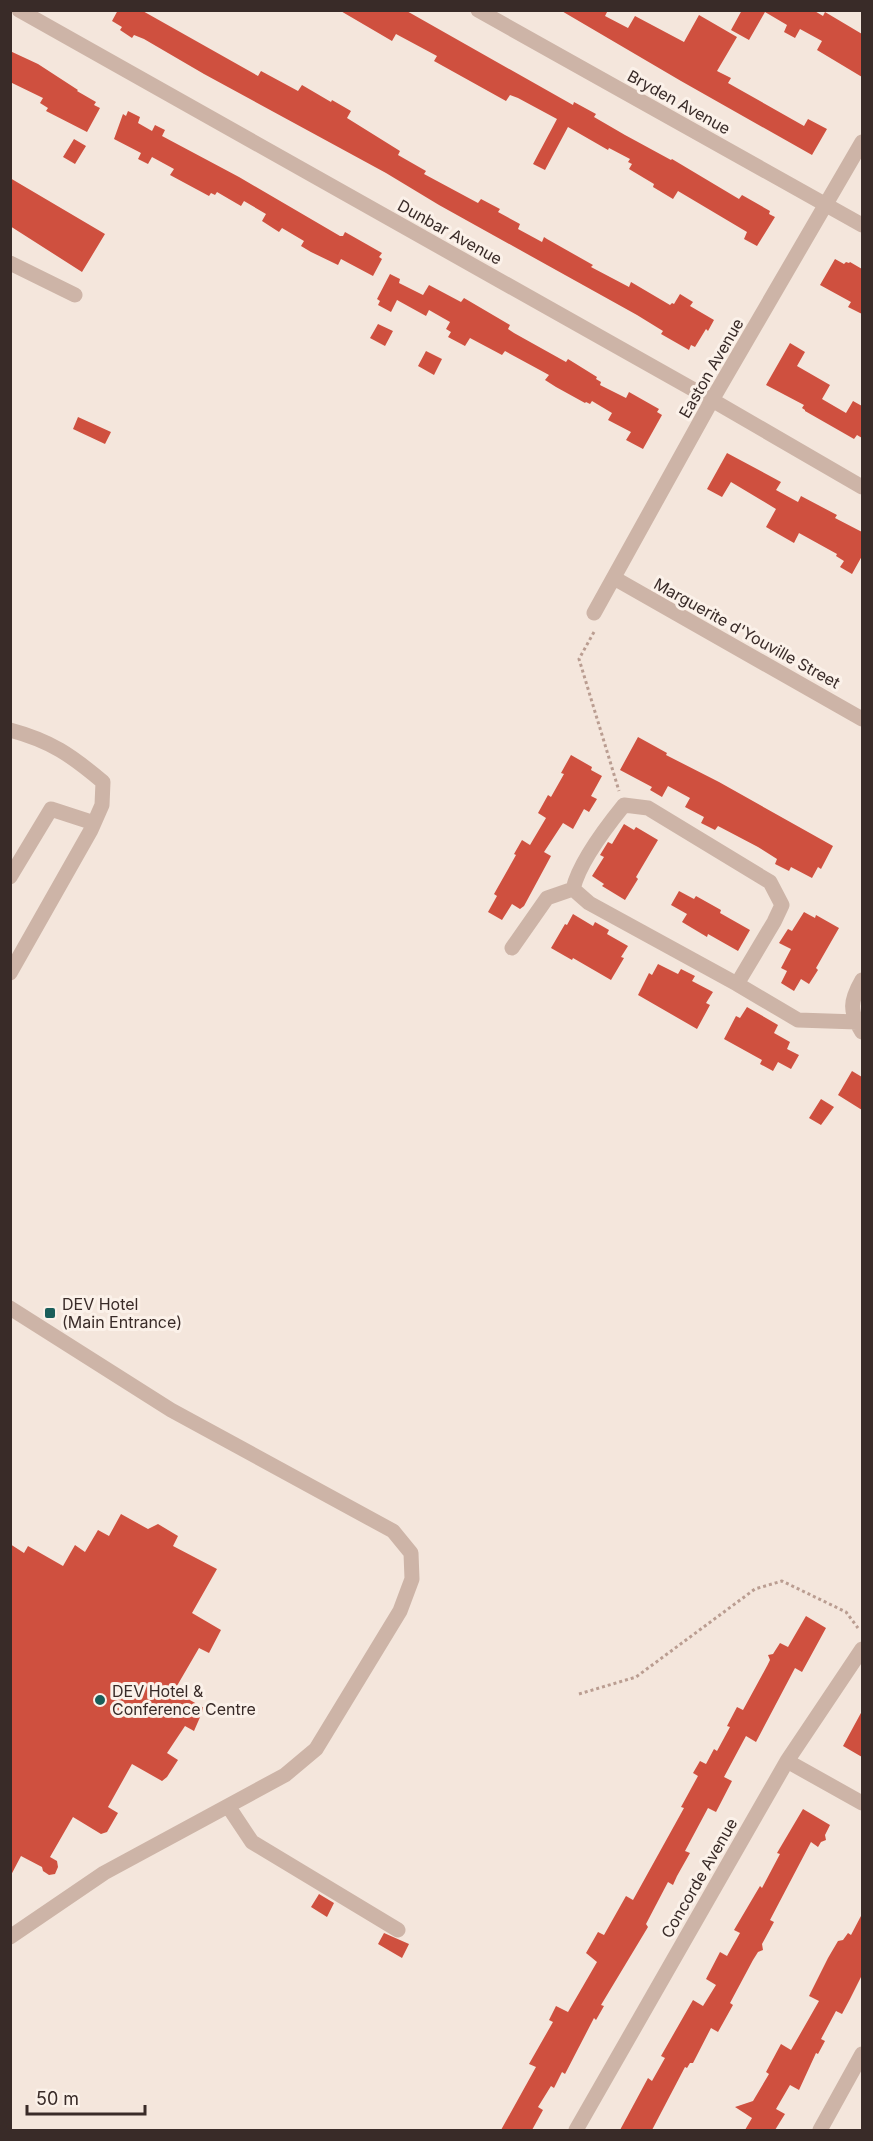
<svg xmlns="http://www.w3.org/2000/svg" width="873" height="2141" font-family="Inter,sans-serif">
	<rect width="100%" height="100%" fill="#f4e6dc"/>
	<path fill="#cf503f" d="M118 10H141L258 76 261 71 298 91 302 85 331 102 332 100 351 111 347 118 400 151 398 155 426 171 424 174 478 203 481 199 500 209 498 212 520 224 518 229 542 242 544 237 547 239 593 265 591 267 629 287 631 282 670 305 672 303 674 304 680 294 693 302 690 306 714 320 708 331 706 329 695 347 691 345 689 350 661 334 663 331 637 315 439 205 386 173 204 74 144 39 134 35 132 38 120 30 122 27 112 21Z
		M339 10H405L573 105 574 102 596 114 594 117 625 135 671 160 672 159 739 199 742 195 770 211 769 214 775 217 757 246 744 239 747 232 678 191 673 199 653 187 654 184 629 169 632 164 628 162 630 159 609 148 608 150 568 127 545 170 533 164 557 119 518 98 510 95 506 101 434 61 437 56 396 34 392 41Z
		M560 10H608L605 16 628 28 635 16 684 42 699 15 737 37 717 71 731 78 728 83 804 126 808 119 827 129 812 155 681 81Z
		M742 10H813L823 16 825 12 862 34V77L817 50 822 41 800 29 795 38 784 32 787 25 765 12 749 40 731 30Z
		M10 51 38 64 78 90 77 91 96 102 94 105 100 108 87 132 46 111 48 108 40 103 43 98 10 82Z
		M128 111 140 117 138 123 152 131 155 125 165 130 162 136 239 177 340 236H343L345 232 382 253 379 257 382 259 373 276 341 259 338 265 311 252 301 246 304 241 282 228 279 232 262 221 266 214 244 201 241 206 217 192 215 195 211 193 209 196 170 175 174 169 152 157 148 164 138 159 141 153 114 139 123 114 126 116Z
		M74 139 86 146 75 164 63 157Z
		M10 178 105 234 82 272 10 226Z
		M835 259 844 264 846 262 849 263 850 262 862 269V314L848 307 851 302 820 285Z
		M390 274 400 279 399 283 423 295 429 285 461 302 464 298 510 325 508 329 514 333 566 362 568 359 597 377 596 379 601 382 600 385 626 398 629 392 659 409 657 412 662 415 643 449 626 440 631 432 608 420 612 413 592 401 590 404 586 402 585 403 556 387 545 380 549 375 505 351 502 355 470 338 465 346 448 337 451 332 446 329 450 322 429 310 426 316 397 300 391 312 378 305 380 301 377 299Z
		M378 324 393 331 385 346 370 338Z
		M790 343 805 352 797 366 830 385 822 399 846 413 853 401 862 406V438L857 435 854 439 805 411V410L802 408 804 405 766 385Z
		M426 351 442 359 434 375 418 366Z
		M78 417 111 432 105 444 73 429Z
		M727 453 781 482 776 490 798 502 801 496 837 515 835 518 862 532V556L852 574 840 567 844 561 836 556 837 554 799 533 794 543 766 527 776 509 731 482 722 497 707 489Z
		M638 737 667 753 666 755 719 782 833 846 821 869 818 867 812 878 791 867 789 871 775 864 777 859 758 847 718 826 715 830 701 823 704 817 685 807 690 798 668 786 662 797 650 790 652 787 620 770Z
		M571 755 592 767 591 770 602 776 591 796 597 799 589 812 584 809 573 829 563 823 544 852 551 856 524 906 520 909 512 904 502 920 488 912 497 896 494 894 516 855 514 854 522 840 530 845 546 818 538 813 548 795 551 797 564 774 561 773Z
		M624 824 634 830 636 827 658 840 636 877 638 879 625 900 602 886 604 884 592 876 604 857 600 855 608 842 612 844Z
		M679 891 694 899 696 896 721 910 720 913 750 930 738 951 708 934 707 937 682 922 687 914 671 905Z
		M804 912 815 918 816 915 839 928 816 968 818 970 809 984 801 979 794 991 781 983 787 971 781 968 791 949 779 943 788 929 792 931Z
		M573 914 593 926 595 922 609 930 607 934 628 946 621 957 624 958 611 980 573 958 572 960 551 948 565 924 567 925Z
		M658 964 678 974 681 969 695 976 692 981 713 992 706 1003 710 1005 697 1029 638 995 649 973 652 975Z
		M747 1007 778 1025 774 1033 790 1042 787 1049 799 1055 791 1069 778 1062 773 1071 760 1064 762 1060 724 1039 736 1016 740 1018Z
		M852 1071 862 1077V1110L838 1095Z
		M821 1099 834 1107 821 1125 809 1118Z
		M121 1514 148 1529 158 1524 178 1536 173 1546 217 1569 192 1613 221 1630 209 1653 199 1648 174 1691 204 1708 194 1731 185 1726 167 1753 178 1760 167 1777 162 1781 132 1764 108 1807 118 1813 107 1832 101 1834 73 1817 50 1857 57 1861 58 1867 55 1874 49 1875 43 1871 42 1867 21 1856 10 1877V1544L24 1553 28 1546 63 1566 75 1545 85 1552 98 1530 109 1536Z
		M806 1616 826 1628 802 1672 795 1668 756 1742 746 1736 724 1777 732 1781 716 1812 708 1808 685 1851 690 1853 677 1876 673 1885 668 1882 646 1924 648 1927 601 2005 604 2006 596 2020 594 2018 565 2074 562 2072 554 2088 551 2086 538 2107 543 2110 532 2130H501L536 2067 529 2064 553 2022 549 2020 556 2006 568 2012 597 1962 586 1953 598 1932 604 1935 626 1896 633 1900 684 1808 681 1807 698 1776 693 1773 700 1761 706 1764 714 1749 717 1751 730 1727 727 1726 737 1707 743 1710 767 1666 770 1660 768 1655 773 1654 780 1643 788 1647Z
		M862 1711V1757L843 1746Z
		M803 1809 830 1825 825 1835 826 1840 821 1842 818 1847 811 1842 770 1920 774 1922 762 1944 763 1950 758 1952 753 1960 730 2003 733 2005 718 2032 711 2028 693 2063H690L687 2068 685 2067 652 2130H620L648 2078 652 2081 665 2058 661 2056 693 2000 703 2006 716 1985 706 1979 720 1952 727 1956 740 1933 734 1930 760 1886 762 1888 780 1854 777 1853Z
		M319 1894 334 1903 327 1917 311 1907Z
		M862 1914V1975L850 1999 842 2014 836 2011 821 2039 825 2041 818 2054 816 2053 799 2090 790 2085 776 2109 785 2114 775 2130H745L752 2118 735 2107 753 2101 769 2074 766 2072 781 2044 791 2050 819 2001 809 1996 828 1958 838 1941 843 1940 848 1933 851 1935Z
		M384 1933 409 1944 402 1958 378 1944Z"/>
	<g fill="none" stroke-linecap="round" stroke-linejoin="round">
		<path stroke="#ba9d91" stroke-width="3" stroke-dasharray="3 3" stroke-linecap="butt" d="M594 632 579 659 619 791
			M579 1694 636 1677 755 1589 782 1581 846 1612 858 1628"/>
		<path stroke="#cdb4a7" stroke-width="15" d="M19 10 712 400 862 487
			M478 10 862 225
			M10 263 75 295
			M614 578 862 719
			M594 613 712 400 862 142
			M10 730C51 741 71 755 103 782L102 805 91 830 10 973
			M10 877 51 809 94 823
			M512 948 547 898 573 889
			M862 980C850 1001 849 1011 862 1032
			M737 984 774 922 782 905 770 882 648 808 624 805C607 826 579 863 573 889L589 903 737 984 798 1020 857 1022
			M10 1308 171 1410 393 1531 411 1553 412 1579 400 1611 316 1749 285 1775 104 1873 10 1937
			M787 1761 862 1803
			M228 1806 252 1842 398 1930
			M576 2130 787 1761 862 1649
			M820 2130 862 2054"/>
	</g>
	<g fill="#1a5e5a" stroke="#fbf1e9" stroke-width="2">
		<rect x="44" y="1307" width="12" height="12" rx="3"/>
		<circle cx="100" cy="1700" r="6"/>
	</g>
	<g text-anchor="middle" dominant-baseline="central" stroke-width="6" stroke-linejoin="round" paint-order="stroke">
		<g font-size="16" fill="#392b28" stroke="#fbf1e9">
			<text transform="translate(679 102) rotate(29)">Bryden Avenue</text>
			<text transform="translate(450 232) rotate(29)">Dunbar Avenue</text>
			<text transform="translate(711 368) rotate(-60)">Easton Avenue</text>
			<text transform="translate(747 633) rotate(29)">Marguerite d'Youville Street</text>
			<text transform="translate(699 1878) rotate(-60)">Concorde Avenue</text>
		</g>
		<g font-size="16" fill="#392b28" stroke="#fbf1e9" text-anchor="start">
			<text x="62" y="1304">DEV Hotel<tspan x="62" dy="18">(Main Entrance)</tspan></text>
			<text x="112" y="1691">DEV Hotel &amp;<tspan x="112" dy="18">Conference Centre</tspan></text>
		</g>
	</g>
	<rect width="873" height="2141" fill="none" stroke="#392b28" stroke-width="24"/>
	<path d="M27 2105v9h118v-9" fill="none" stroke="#392b28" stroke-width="3"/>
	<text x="36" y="2105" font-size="18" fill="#392b28" stroke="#fbf1e9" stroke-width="4.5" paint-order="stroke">50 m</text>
</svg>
